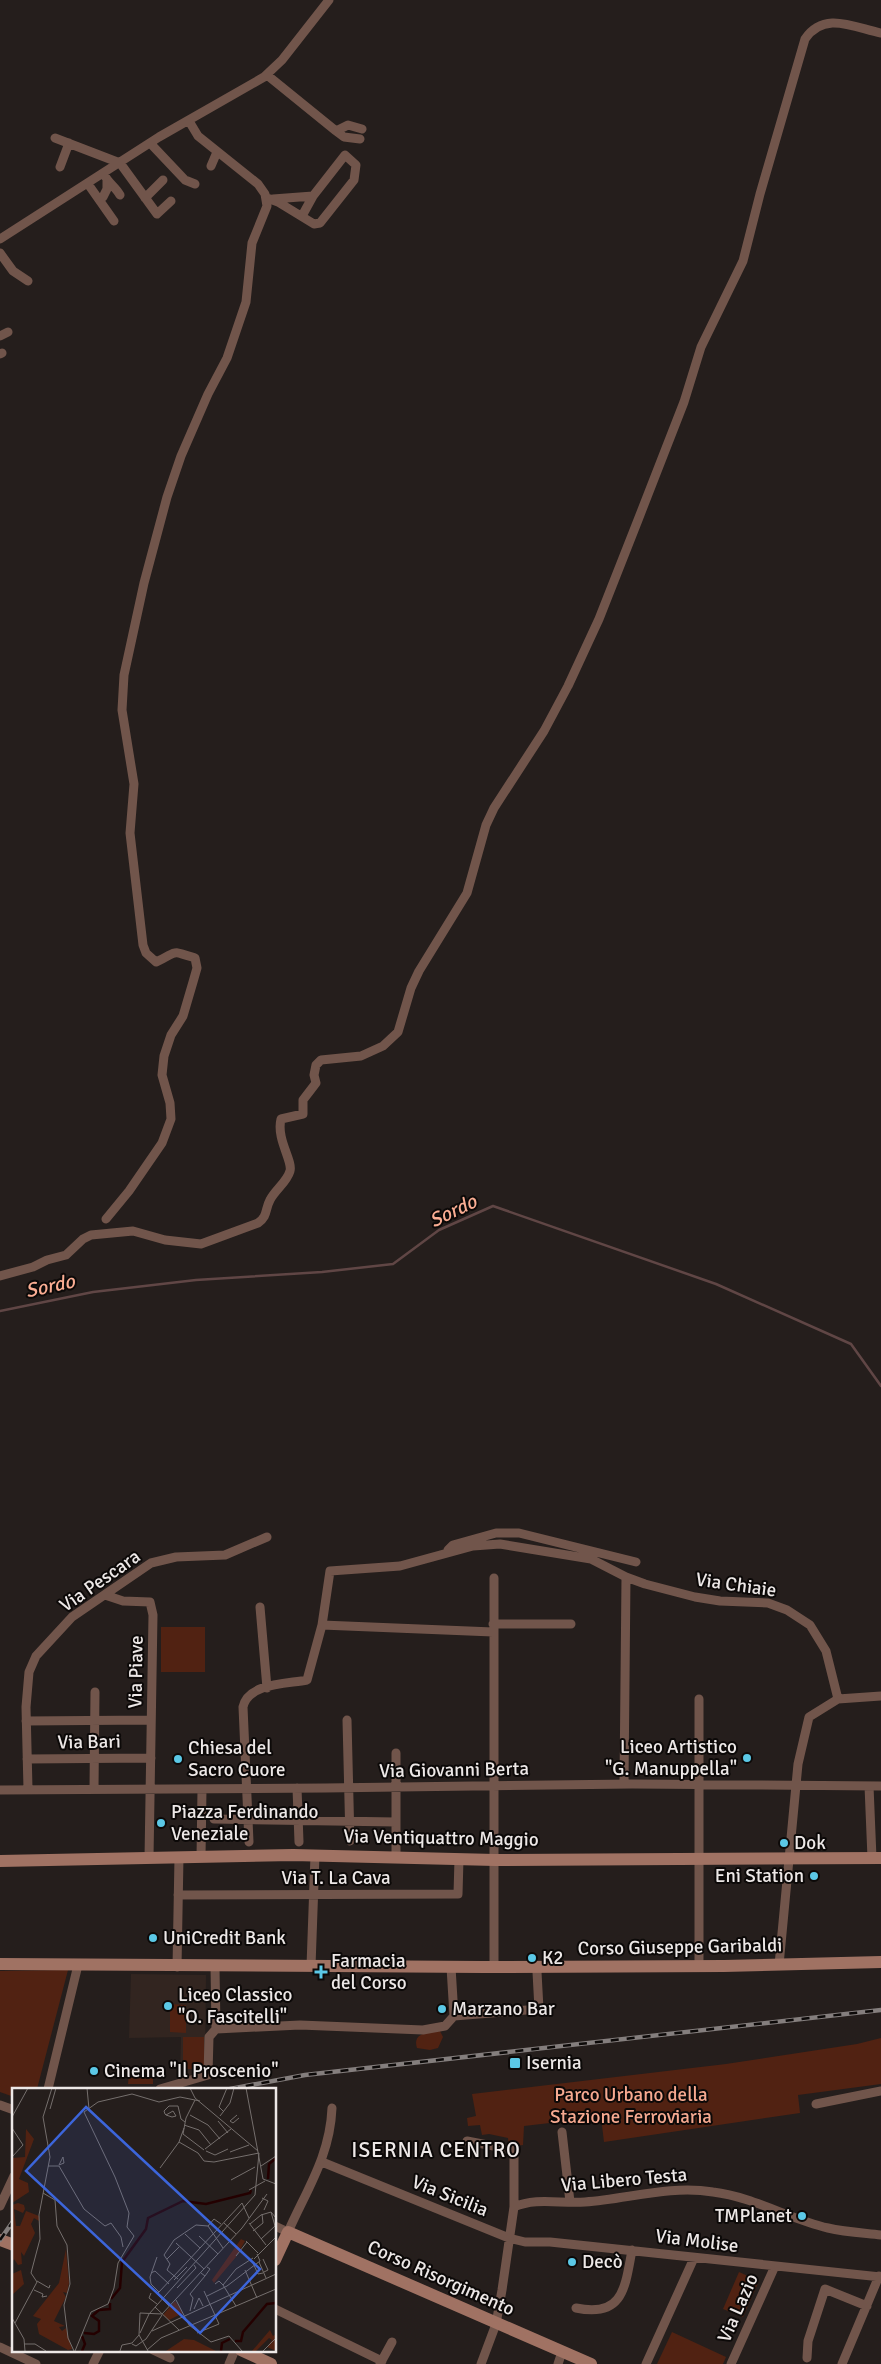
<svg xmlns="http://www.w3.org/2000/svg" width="881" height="2364" font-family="Signika,sans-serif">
	<rect width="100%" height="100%" fill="#251e1c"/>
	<path fill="#322520" d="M131 1974 206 1975 205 2071 180 2079 181 2037 129 2038Z"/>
	<path fill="#512212" d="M161 1627H205V1672H161Z
		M68 1970 37 2089H14V2097L0 2092V1971Z
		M170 2004 186 2005V2033L170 2032Z
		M440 2031 443 2037 438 2048 430 2050 417 2048C412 2033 428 2032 440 2031Z
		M183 2037H204V2069H183Z
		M881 2038V2084L798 2095 800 2113 604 2142 601 2117 524 2126 523 2145 509 2147 508 2138 489 2134 482 2135 480 2125 468 2126 467 2118 476 2116 472 2094 726 2064 857 2044Z
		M129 2072H153V2084H128Z
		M739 2272 759 2281 743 2317 723 2309Z
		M672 2332 726 2357 723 2364H657Z"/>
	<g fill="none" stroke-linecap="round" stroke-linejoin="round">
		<path stroke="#604645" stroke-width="2.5" d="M0 1311 93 1292 196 1280 322 1272 393 1264 439 1230 493 1206 716 1284 851 1344 881 1386"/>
		<path stroke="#71554b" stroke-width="9" d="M267 75 336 131 348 125 362 129
			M336 131 344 137 360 139
			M55 138 120 163 157 214 171 201
			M150 143 185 180 195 184
			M211 166 217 152
			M60 167 69 143
			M104 174C108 183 115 186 120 195
			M88 184 114 221
			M103 197 107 189V181
			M145 198 163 180
			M267 198 278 202 314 224 320 223 354 180 356 165 345 155 313 196 273 199
			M302 216 313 196
			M0 239 159 137 264 77 282 60 329 0
			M0 253 13 271 28 281
			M0 336 8 332
			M0 354 2 353
			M106 1219 129 1191 162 1143 171 1119 170 1103 162 1075 164 1056 171 1035 183 1016 193 982 197 968 195 958C168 949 179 952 156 962L146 953 143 945 130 833 134 784 122 710 124 675 144 583 167 497 181 456 208 394 227 358 246 302 252 243 267 206 265 194 258 184 198 136 189 121
			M0 1276 33 1267 47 1260 66 1255 83 1239 91 1235 133 1231 165 1240 201 1244 258 1223C268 1216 265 1209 270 1200 275 1190 287 1182 290 1171 293 1161 276 1139 281 1119L303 1114V1100L316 1083 314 1075 316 1065 321 1060 361 1056 383 1046 398 1032 411 988 419 971 467 893 486 825 494 808 544 731 568 686 599 619 638 520 684 402 701 347 743 261 760 194 805 39C824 11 853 27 881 33
			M448 1550 453 1545 496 1533H519L636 1562
			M494 1578V1967
			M105 1595 123 1601 150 1602 153 1615 149 1858
			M260 1607 267 1688
			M493 1624H571
			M322 1625 493 1632
			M347 1720 350 1841
			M26 1721 151 1720
			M396 1753V1857
			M27 1759 151 1758
			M624 1784 626 1577
			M869 1786 872 1858
			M297 1788 299 1842
			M28 1789 26 1707 29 1672 36 1656 72 1617 151 1563 176 1557 225 1555 267 1537
			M94 1789 95 1692
			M0 1790 325 1788 632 1784 881 1786
			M214 1819 396 1822
			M249 1842 243 1707C248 1683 287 1684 307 1680L322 1625 330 1571 400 1566 473 1546 500 1544 591 1559 626 1577 645 1584 695 1597 720 1601 768 1603 787 1610 810 1625 826 1651 838 1699
			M201 1857 202 1789
			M178 1895 458 1894 459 1859
			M779 1965 798 1764 809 1717 838 1699 881 1696
			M311 1966 315 1855
			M699 1966V1699
			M177 1967 179 1857
			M215 1967 216 2029
			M451 1967 454 2016 539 2009 537 1972 539 1967
			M216 2029 300 2025 423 2030 445 2026 454 2016
			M48 2089 78 1965
			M160 2089 208 2075 209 2037 216 2029
			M816 2104 881 2091
			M0 2105 14 2110
			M562 2132 570 2202
			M467 2141 514 2150V2207L502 2290 496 2324 481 2364
			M322 2162 509 2238 525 2242H550L881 2277
			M0 2206 14 2176
			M514 2207C536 2197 561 2204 585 2202 628 2199 669 2185 713 2192 754 2197 789 2219 828 2228 845 2232 864 2233 881 2235
			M275 2226 288 2232C307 2189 330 2156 332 2108
			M576 2308C623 2318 625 2288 632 2250
			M275 2309 382 2361
			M0 2347 36 2364
			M153 2350 170 2358
			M807 2358 808 2341 825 2289 867 2306
			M93 2364 100 2350
			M229 2364 235 2350
			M380 2364 392 2342
			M558 2364 562 2352
			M646 2364 694 2258
			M731 2364 775 2266
			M842 2364 879 2276"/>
		<path stroke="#a07263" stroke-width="12" d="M0 1861 293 1855 495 1860 881 1858
			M0 1964 482 1967 724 1966 881 1962
			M0 2240 14 2245
			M275 2260 288 2232 591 2364
			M241 2350 271 2364"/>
		<g stroke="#847e7d" stroke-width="4.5">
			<path id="rail" d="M230 2089 305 2075 881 2010
				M0 2240 14 2220"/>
		</g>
		<use href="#rail" stroke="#0c0908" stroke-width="2.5" stroke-dasharray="8" stroke-linecap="butt"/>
	</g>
	<g fill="#5bc8e6" stroke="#0c0908" stroke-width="2">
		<circle cx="747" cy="1758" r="5"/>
		<circle cx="178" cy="1759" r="5"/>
		<circle cx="161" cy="1823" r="5"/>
		<circle cx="784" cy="1843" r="5"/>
		<circle cx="814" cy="1876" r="5"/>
		<circle cx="153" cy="1938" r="5"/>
		<circle cx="532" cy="1958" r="5"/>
		<path d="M318.5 1964.5h5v5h5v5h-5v5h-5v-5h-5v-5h5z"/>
		<circle cx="168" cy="2006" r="5"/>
		<circle cx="442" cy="2009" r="5"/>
		<rect x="509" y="2057" width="12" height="12" rx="2.5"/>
		<circle cx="94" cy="2071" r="5"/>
		<circle cx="802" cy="2216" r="5"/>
		<circle cx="572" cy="2262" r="5"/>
	</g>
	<g text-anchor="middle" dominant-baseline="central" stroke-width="4" stroke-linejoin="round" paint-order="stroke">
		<g font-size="19" fill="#ede8e7" stroke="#0c0908">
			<text transform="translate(100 1581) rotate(-35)">Via Pescara</text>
			<text transform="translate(736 1585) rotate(8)">Via Chiaie</text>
			<text transform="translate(136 1672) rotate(-89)">Via Piave</text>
			<text transform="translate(89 1742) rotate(-1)">Via Bari</text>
			<text transform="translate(454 1770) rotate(-1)">Via Giovanni Berta</text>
			<text transform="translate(441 1838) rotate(1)">Via Ventiquattro Maggio</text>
			<text x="336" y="1878">Via T. La Cava</text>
			<text transform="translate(680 1947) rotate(-1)">Corso Giuseppe Garibaldi</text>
			<text transform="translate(624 2180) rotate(-5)">Via Libero Testa</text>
			<text transform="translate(450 2196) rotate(22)">Via Sicilia</text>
			<text transform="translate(697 2241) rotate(7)">Via Molise</text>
			<text transform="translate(441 2278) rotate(24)">Corso Risorgimento</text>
			<text transform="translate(738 2308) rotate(-66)">Via Lazio</text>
		</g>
		<g font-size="19" fill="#ede8e7" stroke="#0c0908" text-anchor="start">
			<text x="737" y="1747" text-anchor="end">Liceo Artistico<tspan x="737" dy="22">"G. Manuppella"</tspan></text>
			<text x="188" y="1748">Chiesa del<tspan x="188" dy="22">Sacro Cuore</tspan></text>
			<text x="171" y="1812">Piazza Ferdinando<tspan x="171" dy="22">Veneziale</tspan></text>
			<text x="794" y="1843">Dok</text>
			<text x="804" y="1876" text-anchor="end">Eni Station</text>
			<text x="163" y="1938">UniCredit Bank</text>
			<text x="542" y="1958">K2</text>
			<text x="331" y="1961">Farmacia<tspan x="331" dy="22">del Corso</tspan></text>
			<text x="178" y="1995">Liceo Classico<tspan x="178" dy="22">"O. Fascitelli"</tspan></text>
			<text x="452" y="2009">Marzano Bar</text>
			<text x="526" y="2063">Isernia</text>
			<text x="104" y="2071">Cinema "Il Proscenio"</text>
			<text x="792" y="2216" text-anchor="end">TMPlanet</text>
			<text x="582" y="2262">Decò</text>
		</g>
		<g font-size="19" fill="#f6a990" stroke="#0c0908">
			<text x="631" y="2095">Parco Urbano della<tspan x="631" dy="22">Stazione Ferroviaria</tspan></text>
		</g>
		<g font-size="20" font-style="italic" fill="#faad93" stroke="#0c0908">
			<text transform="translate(453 1211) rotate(-26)">Sordo</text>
			<text transform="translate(50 1286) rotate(-12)">Sordo</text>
		</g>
		<g font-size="21" letter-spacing="1" fill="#ede8e7" stroke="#0c0908">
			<text x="436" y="2150">ISERNIA CENTRO</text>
		</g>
	</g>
	<g transform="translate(12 2088)">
		<rect width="264" height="264" fill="#251e1c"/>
		<path d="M14 41 22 51 7 91 16 95 17 104 0 115V70L13 69ZM6 115 12 117 13 121 11 125 2 121 4 138H8L14 123 27 128V133L22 130 19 136 23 145 12 168 9 164 10 176 6 177 2 171 0 175V117ZM229 151 233 153 224 169 202 195 200 192ZM54 161 57 195 55 205 51 204 54 209 42 233 53 238 47 239 50 243 54 240 60 261 56 262 27 246 25 236 29 231 21 228 47 195ZM9 182 12 196 0 207V186ZM163 213 171 225 157 232 151 227ZM258 242 261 248 264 246V263L255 259 260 252 257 250 244 263H240ZM172 251 182 252 204 263H154Z" fill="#512212"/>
		<path fill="none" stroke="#240000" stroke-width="2.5" d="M256 91 257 76 264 70M99 211 108 200 110 174 134 141 136 130 171 113 194 116 238 105 239 102M72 245 82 246 87 243V233L80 228 87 222 98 221V215M223 253H229L231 244 255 216 264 215M70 263 73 256 70 248M209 263 210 255 218 251"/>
		<path fill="none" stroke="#756f6d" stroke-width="1" d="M75 0 77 21M178 0 183 10 246 63M234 0 251 91 264 96M183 12 174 30 171 46 192 62M38 21 44 0M212 24 207 19 215 0M154 27 161 23 164 28 160 29 154 27 153 26 152 23 157 18H166L169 31 173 34M178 27 196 37 208 51M225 27 218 33 221 35 227 30M208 28 218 15 222 0M0 29 16 0M206 33 216 45M172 37 187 42 199 57M0 40 11 57 0 69M172 40 167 54 186 65 192 73 202 74 247 65M193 61 219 41M194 63 203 67 216 61M218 64 237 57M47 77 52 75 51 69 47 77M36 78H47L72 121 93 138 99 135 109 149 111 159M249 78 264 68M148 80 167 54M219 92 243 79M237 102 253 93M31 105 43 112 45 138 55 157 58 196 52 217 56 250 62 263M250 110 256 113 252 122M212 135 224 146M237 135 254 157M238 136 249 127 259 124M196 138 211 160M196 138 202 131 209 136M263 138 259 124 264 130M241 143 251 135 250 126M173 146 188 160M187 148 206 166M249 151 263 138M234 153 246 165M164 155 192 181M224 168 235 154M145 169 138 189 139 196 147 204M155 171 167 159M242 171 264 149M251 171 256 182 252 184M247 174 254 190M241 175 246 186 251 185M233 182 245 210M139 185 143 183 157 196M189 185 193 188 198 181 195 179M166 191 155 182 158 176 152 167 162 152 184 137 196 138M162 192 175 179M25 193 37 200 38 197M203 196 207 193 211 197 224 218M211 197 224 181 241 170M165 200 184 180 182 177M22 202 31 206 30 209 35 208M147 204 230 115 237 130M147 204 145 206 157 218M139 205 137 210 145 216M178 206 193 188M195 208 215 198 248 173 245 166M164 212 177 237M143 219 167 242M182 221 187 210 191 218M178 223 181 210 178 206M137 226 243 107 247 65M0 230 12 251 13 263M3 235 25 194 19 185 28 151 27 127 38 69 31 29 40 0M177 237 199 254 217 248 230 263M140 243 264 186M128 245 137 226M185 245 207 236 192 203M127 247 136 263M12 256H23L34 263M120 256 124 258 134 251 150 227M135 262 149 250 264 201M63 263 79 224 96 216 102 200 106 175 122 148 115 139 117 125 103 89 72 24 86 14 120 6 147 14 168 9 188 13M108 263 110 257 120 255 127 247 128 225 150 226 230 140 255 106M251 263 264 250"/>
		<path fill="#3c65da" fill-opacity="0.15" stroke="#3c65da" stroke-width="2.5" d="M74 19 248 181 188 245 14 83Z"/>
		<rect width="264" height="264" fill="none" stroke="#ede8e7" stroke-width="2.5"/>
	</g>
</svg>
